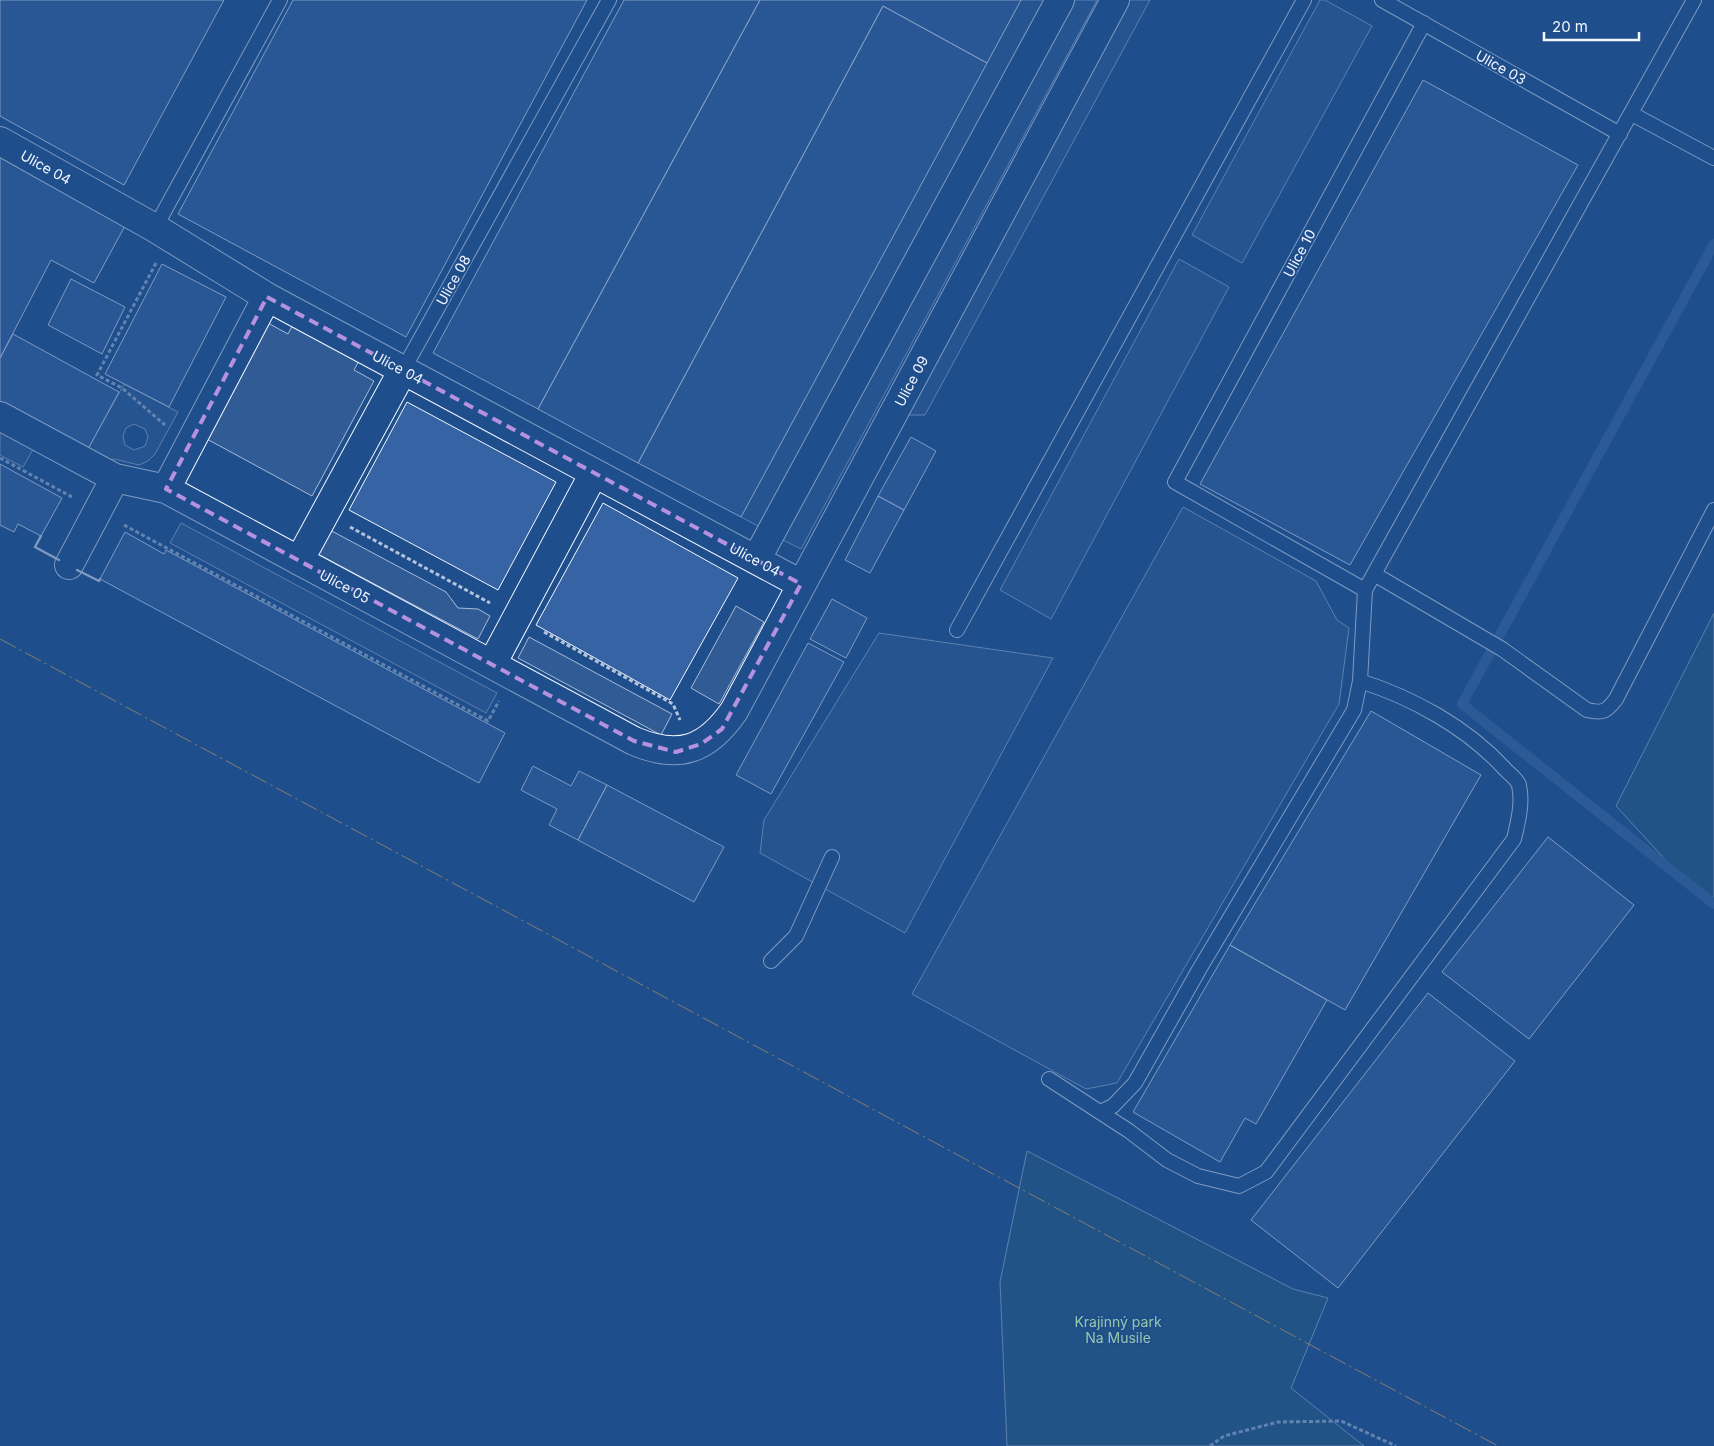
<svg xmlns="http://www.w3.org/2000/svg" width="1714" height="1446" font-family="Inter,sans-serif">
	<rect width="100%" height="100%" fill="#1f4e8c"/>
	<path fill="#245a82" stroke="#a8bbd7" d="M1714 613V903L1684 880 1616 806Z
		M1027 1151 1293 1289 1328 1298 1291 1388 1364 1446H1007L1000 1282Z"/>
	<path fill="#305b95" stroke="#a8bbd7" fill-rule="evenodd" d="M1021 0H1049L762 528 741 517Z
		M1071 0H1097L801 549 781 539Z
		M1123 0H1150L925 415H900Z
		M1320 0H1325L1372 26 1242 263 1192 235Z
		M1179 259 1229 287 1051 619 1000 590Z
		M295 321 361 357 354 370 374 381 312 496 205 438 268 323 288 334Z
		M124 384 178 412 155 454 148 461 139 465 114 459 107 460 88 449ZM134 424 145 429 148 437 145 446 134 450 125 445 123 436 126 428Z
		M0 427 35 446 23 467 0 455Z
		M1183 507 1316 581 1337 620 1349 628 1339 704 1117 1083 1086 1089 912 994Z
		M181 523 497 693 486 713 170 543Z
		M328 529 446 592 458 608 478 609 490 616 478 639 316 553Z
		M736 606 764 622 719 704 691 688Z
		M879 633 1053 658 905 933 760 853 764 820Z
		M529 637 672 714 661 735 518 658Z"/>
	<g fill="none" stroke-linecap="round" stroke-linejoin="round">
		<path stroke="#3b69a3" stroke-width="10" d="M1714 244 1462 704 1714 904"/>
	</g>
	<path fill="#3563a3" stroke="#f2f6ff" d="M0 0H224L124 185 0 116Z
		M293 0H587L406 337 178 214Z
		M624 0H760L538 409 433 353Z
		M760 0H1021L987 63 883 6 638 463 538 409Z
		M883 6 987 63 741 517 638 463Z
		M1423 80 1578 165 1350 565 1200 484Z
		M0 157 126 224 94 283 51 260 0 358Z
		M162 264 226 297 169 407 105 374Z
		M71 279 125 307 102 354 48 325Z
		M13 334 119 392 88 449 0 402V358Z
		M407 402 556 482 498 590 349 510Z
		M911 437 936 451 904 510 878 496Z
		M0 464 62 498 41 536 18 524 14 532 0 525Z
		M878 496 904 510 870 573 845 560Z
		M603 503 738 578 670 700 536 625Z
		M125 532 164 554 166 550 505 733 479 783 100 579Z
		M832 599 867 618 846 658 810 639Z
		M808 643 844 662 771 794 736 775Z
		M1371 711 1481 775 1345 1010 1230 945Z
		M533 766 571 786 579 771 607 785 578 840 549 825 557 809 521 790Z
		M607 785 724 847 694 902 578 840Z
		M1548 837 1634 905 1529 1039 1442 972Z
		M1230 945 1327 1000 1256 1124 1245 1118 1220 1162 1133 1112Z
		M1428 993 1515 1061 1338 1288 1251 1220Z"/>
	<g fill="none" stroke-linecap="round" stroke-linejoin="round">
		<g stroke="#f2f6ff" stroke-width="16">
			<path id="service" d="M1382 0 1620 134
				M1424 23 1175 482 1365 590 1694 0
				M1632 114 1714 158
				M155 228 280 0
				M403 370 609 0
				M1374 574 1502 649 1587 710C1603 714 1607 711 1616 699L1714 510
				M957 630 1304 0
				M771 961 796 936 832 857
				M1049 1079 1129 1131 1167 1160 1198 1176 1239 1186 1266 1172 1514 839C1518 822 1523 803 1519 785 1517 779 1508 773 1504 768 1466 727 1413 698 1360 681
				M1100 1112 1113 1106 1135 1083 1200 968 1354 710 1360 681 1365 590"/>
		</g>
		<g stroke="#f2f6ff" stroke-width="30">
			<path id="minor" d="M0 141 155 228 267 297 801 584
				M0 416 115 478 166 489 634 741C679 760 707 750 734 711L1115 0
				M166 489 267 297
				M756 560 1060 0
				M299 561 403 370
				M69 565 115 478
				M492 664 594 473"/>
		</g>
		<path stroke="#b3c4dc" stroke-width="3" stroke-dasharray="4 2.5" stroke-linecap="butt" d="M156 263 97 375 122 388 165 425
			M0 458 72 497
			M124 525 488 721 499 701
			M350 527 490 603
			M544 632 673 704 680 720
			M1210 1446 1224 1436 1278 1422 1341 1421 1396 1446"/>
		<use href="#service" stroke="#1f4e8c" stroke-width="14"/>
		<use href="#minor" stroke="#1f4e8c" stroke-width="28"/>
		<path stroke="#f2f6ff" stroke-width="2.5" d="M41 536 35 547 59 560
			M77 570 99 581 100 579"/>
		<path stroke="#ffb74d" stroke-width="1" stroke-dasharray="18 4 2.5 4" stroke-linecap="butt" d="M0 639 1498 1446"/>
	</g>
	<path d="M0 0H1714V1446H0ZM267 297 801 584 722 729 701 744 676 752 634 741 166 489Z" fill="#1f4e8c" fill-opacity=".55" fill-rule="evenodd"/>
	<path fill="none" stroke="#b691df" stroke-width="4" stroke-dasharray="10 6" stroke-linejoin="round" d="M267 297 801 584 722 729 701 744 676 752 634 741 166 489Z"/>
	<g text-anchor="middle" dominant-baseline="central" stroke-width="4" stroke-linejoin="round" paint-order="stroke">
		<g font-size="14" fill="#f2f6ff" stroke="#1f4e8c">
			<text transform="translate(1501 67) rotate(29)">Ulice 03</text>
			<text transform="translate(46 167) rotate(29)">Ulice 04</text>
			<text transform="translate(1299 253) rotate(-62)">Ulice 10</text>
			<text transform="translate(453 280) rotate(-61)">Ulice 08</text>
			<text transform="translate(398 367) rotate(28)">Ulice 04</text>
			<text transform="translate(911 381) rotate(-62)">Ulice 09</text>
			<text transform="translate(755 559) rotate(28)">Ulice 04</text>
			<text transform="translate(345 586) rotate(28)">Ulice 05</text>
		</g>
		<g font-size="14" fill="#97c8a6" stroke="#1f4e8c">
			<text x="1118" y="1321">Krajinný park<tspan x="1118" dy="16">Na Musile</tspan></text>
		</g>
	</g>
	<path d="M1544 32v8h95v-8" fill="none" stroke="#f2f6ff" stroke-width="2.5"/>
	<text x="1552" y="32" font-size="15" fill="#f2f6ff" stroke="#1f4e8c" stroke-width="4" paint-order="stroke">20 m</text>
</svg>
